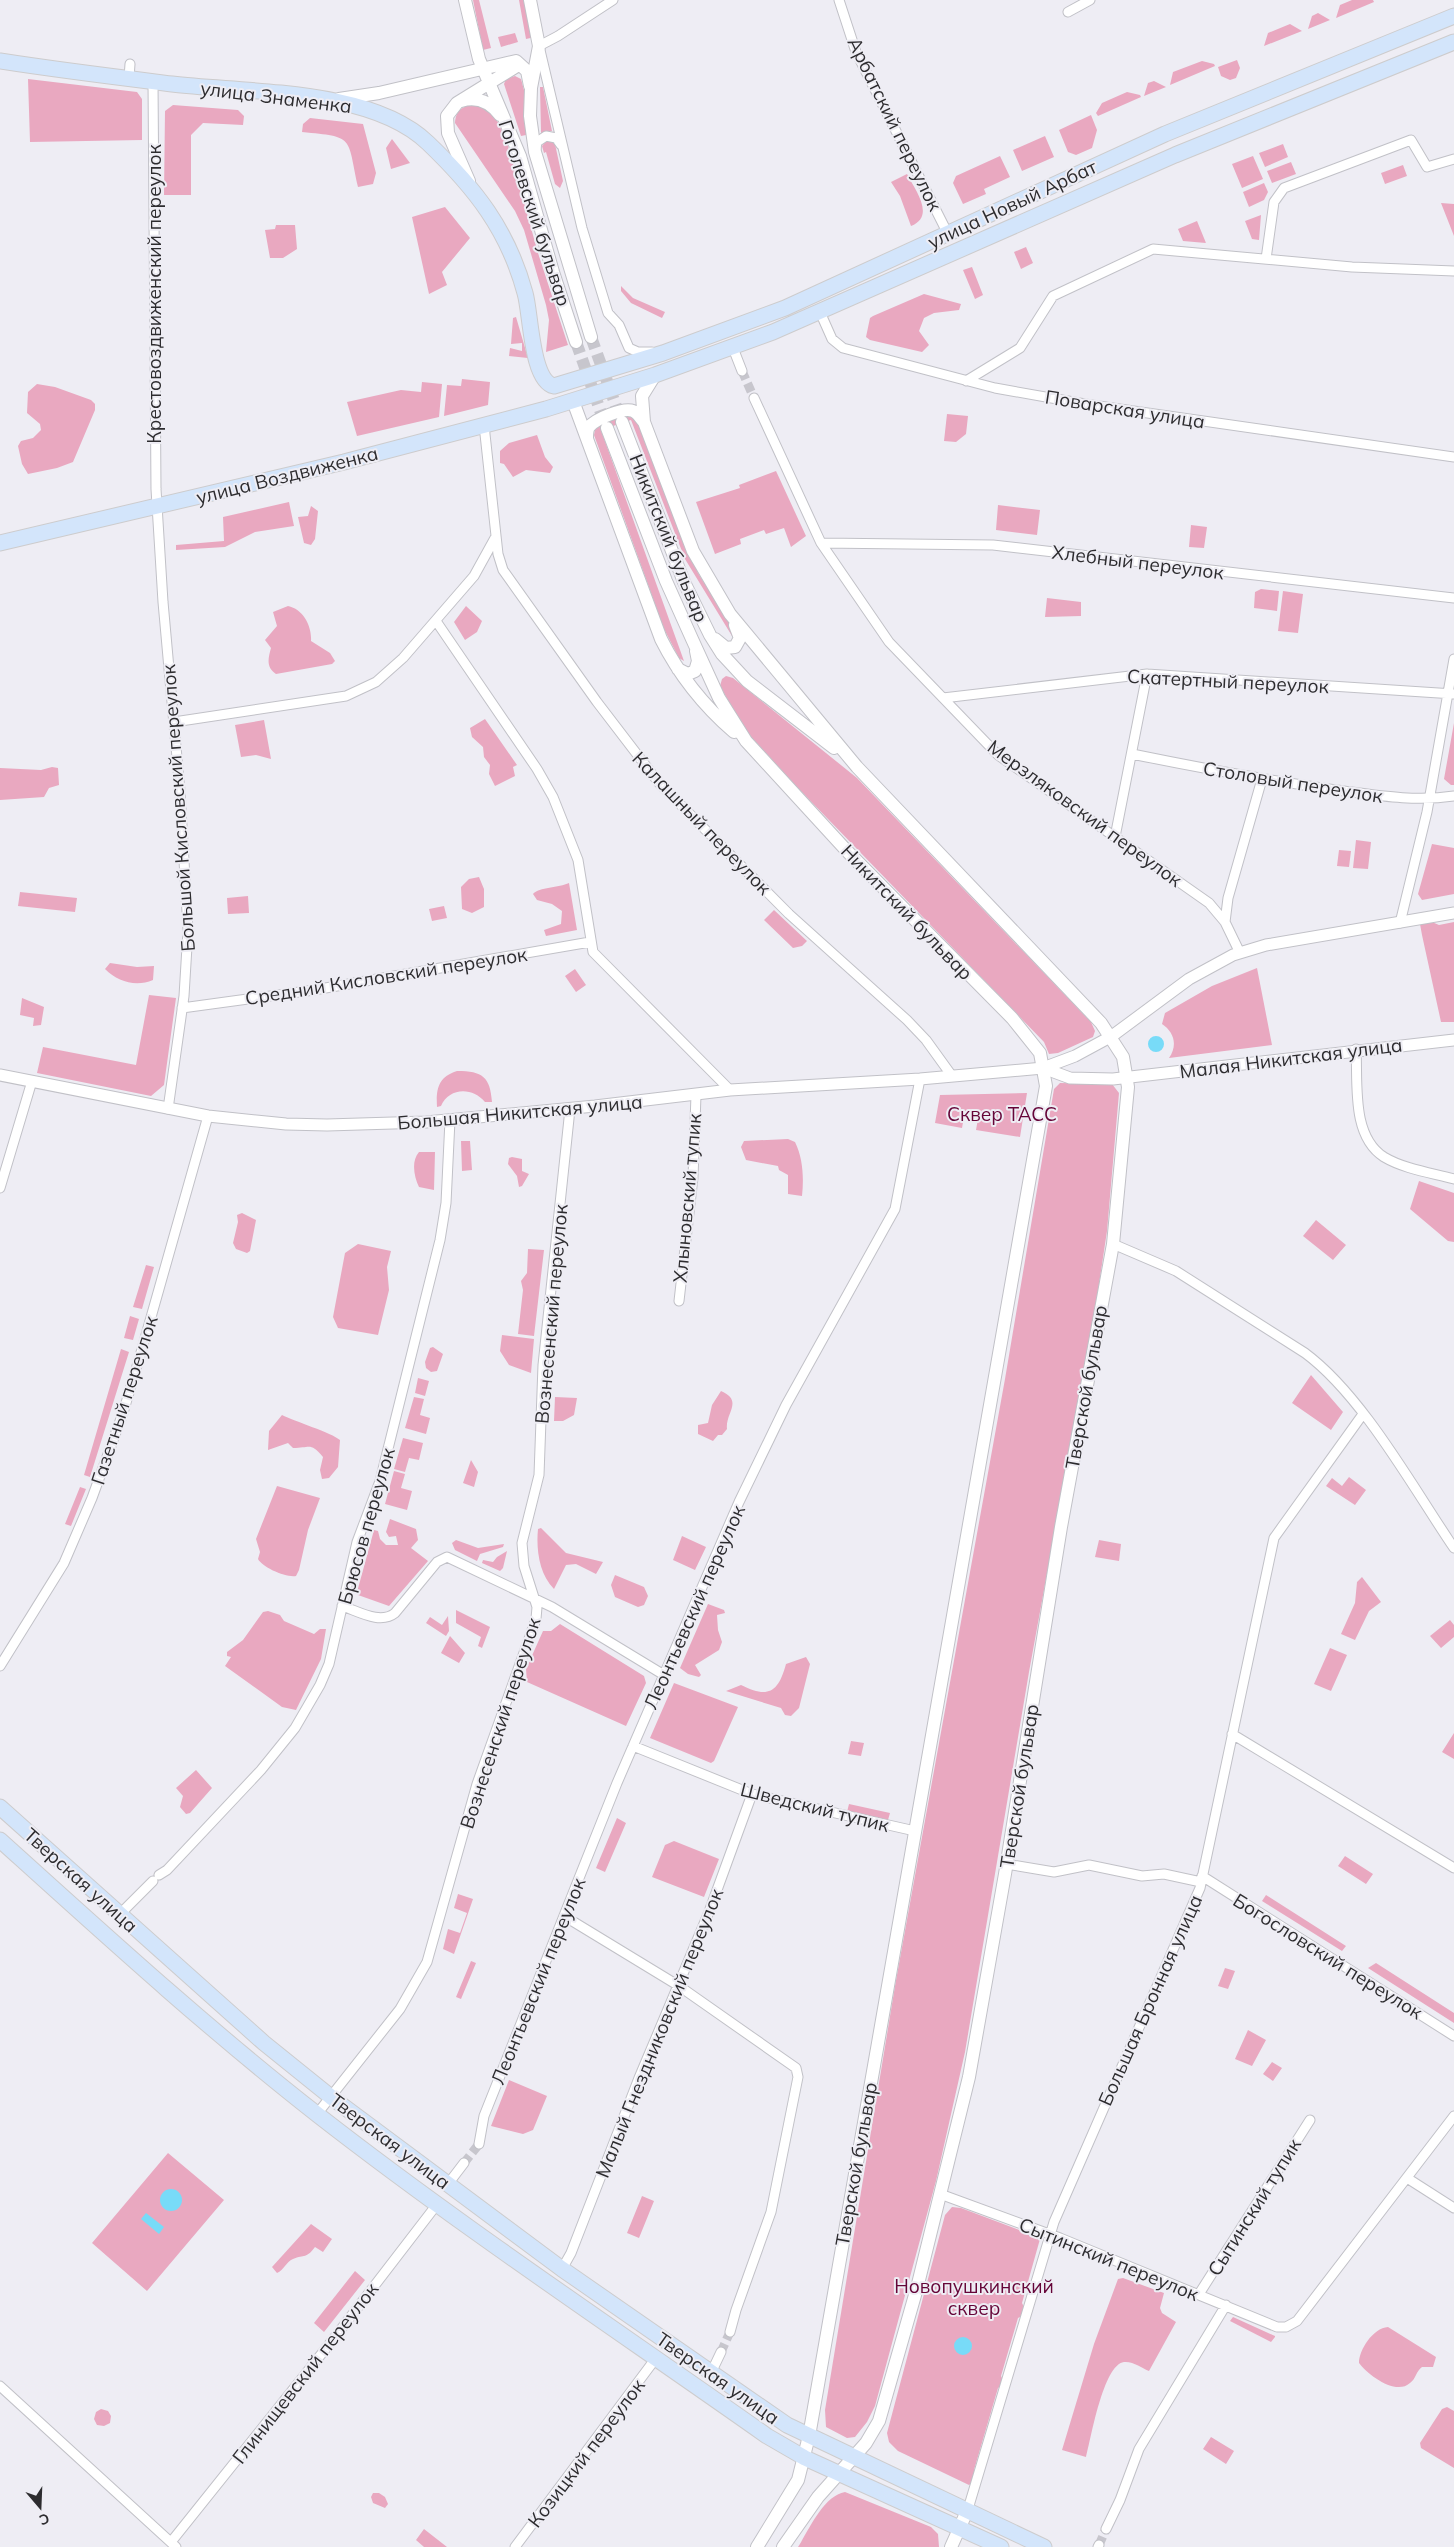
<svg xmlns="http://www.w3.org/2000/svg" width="1454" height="2547" font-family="Mulish,sans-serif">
	<rect width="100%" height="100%" fill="#eeedf4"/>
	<path fill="#e9a8c0" d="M473 0H479L491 48 483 50Z
		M519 0H525L535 37 526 39Z
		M1352 0H1373L1374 2 1336 18 1340 5Z
		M1318 13 1330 20 1308 29 1312 16Z
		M1290 24 1302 31 1264 46 1268 33Z
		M515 33 518 42 501 47 498 37Z
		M1237 60 1240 68 1236 78 1230 80 1221 76 1218 67Z
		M1202 61 1214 64 1215 66 1170 85 1173 72Z
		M515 76 521 79 524 90 526 135 521 136 504 84 506 79Z
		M28 79 137 92 142 99V140L30 142Z
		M1154 81 1166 87 1144 96 1148 83Z
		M540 87H543L552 131 541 133Z
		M1127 92 1140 95 1141 97 1098 116 1096 113 1102 103Z
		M475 103 494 114 507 142 538 253 568 345 546 352 549 320 546 305 524 230 515 211 455 123C456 109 463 107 475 103Z
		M173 105 238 110 244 116 243 125 203 123 191 135V195H164L165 111Z
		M1091 115 1097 130 1092 148 1076 155 1068 152 1059 130Z
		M310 118 363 124 376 173 373 184 358 187C347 136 355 137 302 132L303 124Z
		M1045 136 1054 157 1022 171 1013 150Z
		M392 139 410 163 391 169 386 148Z
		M551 140 555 144 563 181 560 188 555 184 546 152 544 153 542 146 546 141Z
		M1283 144 1288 157 1265 167 1259 153Z
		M1000 156 1010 177 984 189 986 194 963 204 953 183 956 176Z
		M1253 156 1263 179 1242 188 1232 164Z
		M1291 162 1296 174 1272 183 1267 171Z
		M1403 165 1407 176 1385 184 1381 173Z
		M907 174C915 190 936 216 911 226L900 196 891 182Z
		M1264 183 1268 192 1264 200 1249 207 1243 192Z
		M1441 203 1454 204V236Z
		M445 207 470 238 442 272 447 285 429 294 412 217Z
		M1261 215 1259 240 1252 239 1245 221Z
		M1197 221 1206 243 1183 241 1178 229Z
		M276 225H295L297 249 283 258H270L265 230 275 229Z
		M1026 247 1033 263 1021 269 1014 252Z
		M972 267 983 295 975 299 963 270Z
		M621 286 633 298 665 312 662 318 631 303 621 291Z
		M924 294 961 304 959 310 934 313 924 318 919 331 929 345 922 352 870 340 866 337 870 318 873 316Z
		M516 317 528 358 509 356 510 348 522 351V343L511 344 513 318Z
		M462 379 490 382 488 405 444 416 447 385 461 386Z
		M422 382 442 384 439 417 357 436 347 402 401 390 421 392Z
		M37 384 55 387 91 400 95 404V410L73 462 57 468 28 474 22 464 18 446 21 441 33 438 41 430 40 424 27 413 28 392Z
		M947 414 968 416 966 434 956 442 944 441Z
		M629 416 637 420 698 573 736 633 732 636 685 559 631 420 601 430 684 661 679 658 664 629 594 435 595 430 605 420Z
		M537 435 545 457 553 467 550 473 526 470 513 477 504 464 500 463V451L509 443Z
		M776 471 806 536 791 547 784 528 766 534 764 530 740 539 741 544 715 554 696 502 740 488 739 485Z
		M289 502 294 526 255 532 225 547 176 550V545L224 541 223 517Z
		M998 505 1040 510 1037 535 996 530Z
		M311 506 318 511 315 539 311 545 304 543 298 517 308 516Z
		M1191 525 1207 527 1204 548 1189 547Z
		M1261 589 1279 591 1277 611 1254 608 1255 592Z
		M1283 591 1303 594 1298 633 1278 631Z
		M1047 598 1081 602V616L1045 617Z
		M288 606C303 609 312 626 311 641L330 653 335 661 332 664 276 674C266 667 268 659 271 648L265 640 277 626 273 612Z
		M466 606 482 621 477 632 465 640 454 622Z
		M726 676 733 678 857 778 1091 1022 1095 1031 1093 1037 1058 1053 1049 1054 1044 1042 795 785 744 729 720 686 722 679Z
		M485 719 517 765 513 767 515 776 495 786 489 774 490 765 484 757 483 747 472 737 470 728Z
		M264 720 271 759 256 755 241 757 235 725Z
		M1454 723V785H1451L1444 779Z
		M52 767 58 768 59 785 49 788 44 797 0 800V768L41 770Z
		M1356 840 1371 842 1368 869 1353 868Z
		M1432 844 1454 848V894L1422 900 1418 894Z
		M1339 850 1351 851 1349 867 1337 866Z
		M479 877 484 889V907L472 913 462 909 461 887 469 879Z
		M569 883 577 930 546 936 544 930 561 924 562 911 552 904 537 900 533 894C539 887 559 888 569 883Z
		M20 892 77 898 75 912 18 906Z
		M248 896 249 913 228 914 227 898Z
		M444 906 447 918 432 921 429 909Z
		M774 910 807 941 802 946 793 948 764 920Z
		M1432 922 1439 925 1454 922V1022H1441L1422 935 1420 924Z
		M110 963 137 967 154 966 153 980C136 987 118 982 105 969Z
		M1257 968 1272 1045 1169 1058C1178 1045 1174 1032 1162 1024L1165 1013 1212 986Z
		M575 969 586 985 576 992 565 976Z
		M149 995 176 998 164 1085 151 1096 37 1073 43 1047 136 1065Z
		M22 998 44 1007 41 1025 33 1026 34 1018 20 1015Z
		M457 1071C483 1071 490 1077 492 1102H485C473 1087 449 1087 441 1106L437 1107C436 1089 438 1077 457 1071Z
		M1060 1083 1112 1084 1119 1093 1107 1231 1095 1311 1029 1672 965 2052 936 2181 875 2406 867 2422 855 2437 847 2438 826 2427 825 2410 895 1986 1005 1379 1054 1089Z
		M1027 1093 1020 1137 976 1130 979 1113 965 1111 962 1128 935 1123 940 1095Z
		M788 1139 795 1142C803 1158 804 1178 802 1196L788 1194V1175L779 1170 778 1166 746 1160 741 1147 744 1141Z
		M461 1141H470L472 1170 462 1171Z
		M419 1152H435L434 1190 419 1187C414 1177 411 1161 419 1152Z
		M512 1157 522 1159V1171L529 1174 522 1186 519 1187 517 1176 508 1164 509 1158Z
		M1419 1181 1454 1193V1242L1448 1241 1410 1209Z
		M242 1213 256 1220 250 1251 247 1253 236 1249 233 1243 238 1222 237 1215Z
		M1316 1220 1346 1245 1333 1260 1303 1236Z
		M358 1244 391 1251 387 1267 389 1290 378 1335 338 1328 333 1317 345 1253Z
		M528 1249 544 1250 534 1336 518 1334 523 1290 521 1281 527 1273Z
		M146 1265 154 1267 142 1309 133 1307Z
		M130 1316 139 1319 133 1340 124 1338Z
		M502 1335 534 1339 531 1373 509 1365 500 1351Z
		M433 1347 443 1354 437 1371 431 1372 426 1368 425 1362 430 1348Z
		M121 1349 129 1352 90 1477 84 1475Z
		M1311 1375 1343 1412 1331 1430 1292 1403Z
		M418 1378 429 1381 425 1396 415 1393Z
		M721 1391C744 1401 725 1413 727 1429L722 1435H718L713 1441 698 1434V1425L708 1423 712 1405Z
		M414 1397 424 1399 420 1415 430 1418 426 1434 405 1428Z
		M555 1397 577 1398 574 1415 563 1421H554Z
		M282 1415C294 1421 332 1433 340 1440L338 1467 329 1478 322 1479 320 1470 323 1457C310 1442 311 1448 293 1448L288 1443 268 1450 269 1431Z
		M403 1438 423 1443 419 1460 409 1458 405 1472 394 1469Z
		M471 1460 478 1472 474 1487 463 1483Z
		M394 1471 405 1474 401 1488 412 1491 407 1510 385 1504Z
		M1349 1477 1366 1490 1355 1505 1326 1486 1332 1478 1342 1486Z
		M277 1486 320 1498 308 1530 299 1570 296 1576C286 1578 262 1567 258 1559L260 1552 256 1539Z
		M80 1487 86 1489 71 1526 65 1524Z
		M390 1519 416 1529 418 1540 411 1548 428 1561 389 1606 358 1595 357 1592 374 1530 378 1531 380 1539 386 1545H398L396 1536 389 1537 386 1532Z
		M541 1528 566 1553 603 1562 596 1574 576 1564 566 1565 554 1589C539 1574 536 1549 538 1529Z
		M682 1536 706 1547 695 1570 673 1560Z
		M456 1540 478 1548 504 1544 503 1547 480 1554 477 1561 455 1550 452 1543Z
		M1099 1540 1121 1544 1119 1561 1095 1557Z
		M507 1551 503 1568 500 1571 482 1563 483 1560 493 1562 497 1557Z
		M615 1575 644 1587 648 1596 644 1605 638 1607 615 1597 611 1585Z
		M1362 1577 1381 1602 1369 1611 1355 1640 1341 1634 1355 1603 1357 1582Z
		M708 1604 724 1610 725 1613 717 1615 718 1630 722 1642 719 1650 695 1665 701 1675 699 1677 688 1674 680 1668Z
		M456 1610 490 1627 482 1648 478 1646 481 1637 456 1623Z
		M268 1611 280 1615 284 1621 314 1634 320 1629H326L321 1659 296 1710 282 1707 225 1666 231 1657 227 1656V1652L243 1640 263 1612Z
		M448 1616 449 1631 446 1636 426 1623 430 1617 442 1625Z
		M1450 1620 1454 1625V1637L1441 1648 1430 1636Z
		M560 1624 644 1676 646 1683 626 1726 527 1682 526 1669 543 1631H551Z
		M450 1636 465 1653 459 1663 441 1653Z
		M1330 1648 1347 1655 1331 1691 1314 1684Z
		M806 1657 810 1664 799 1708 791 1716 785 1715 781 1708 726 1691 741 1685C767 1698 778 1694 786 1664Z
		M674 1683 738 1707 714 1761 711 1763 650 1738Z
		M1454 1733V1759L1442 1752Z
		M851 1741 864 1743 861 1756 848 1754Z
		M196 1770 212 1788 190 1813 186 1814 180 1807 183 1796 176 1788Z
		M849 1804 890 1813 888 1820 847 1812Z
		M617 1818 626 1823 605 1872 596 1868Z
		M674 1841 719 1859 704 1897 652 1877 665 1845Z
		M1345 1856 1373 1874 1366 1884 1338 1866Z
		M458 1894 473 1899 454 1954 443 1949 448 1929 460 1933 467 1913 454 1908Z
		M1266 1895 1346 1946 1342 1951 1262 1901Z
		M471 1961 476 1963 461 1999 456 1997Z
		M1376 1963 1454 2013V2023L1368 1968Z
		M1225 1968 1235 1971 1228 1989 1218 1986Z
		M1248 2030 1266 2040 1252 2066 1235 2059Z
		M1272 2062 1282 2068 1273 2081 1263 2074Z
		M509 2080 547 2096 533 2130 523 2134 491 2126Z
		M168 2153 224 2200 147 2291 92 2243Z
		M642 2196 654 2201 639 2238 627 2233Z
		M952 2207 961 2208 1038 2237 1040 2239 1022 2303 1024 2307 1022 2316 1018 2318 1001 2376 1003 2380 1002 2386 998 2388 974 2470 975 2475 972 2483 969 2485 898 2451 889 2442 887 2433 945 2215Z
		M311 2224 332 2239 323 2252 315 2247C306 2259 305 2254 293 2259 286 2262 284 2270 277 2273L272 2267Z
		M355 2271 365 2280 324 2332 314 2323Z
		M1123 2278 1164 2293 1160 2308 1162 2313 1176 2322 1149 2371C1142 2368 1133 2361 1124 2362 1103 2365 1091 2439 1086 2457L1062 2450 1094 2344 1118 2279Z
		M1233 2317 1275 2336V2337L1271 2342 1230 2321Z
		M1388 2327 1436 2357 1433 2367H1422C1416 2371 1416 2379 1410 2383 1396 2396 1368 2375 1359 2363 1359 2350 1373 2328 1388 2327Z
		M1447 2407 1454 2411V2468L1421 2448 1420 2443 1442 2409Z
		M101 2409 108 2411 111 2416 110 2423 104 2426 97 2425 94 2419 96 2412Z
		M1211 2437 1234 2451 1226 2464 1203 2449Z
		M845 2492 931 2527 938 2534 939 2547H798C809 2530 823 2496 845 2492Z
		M373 2493H379L385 2497 388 2504 385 2508 373 2503 371 2497Z
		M424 2529 447 2547H424L416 2540Z"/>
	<path fill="#78dbf8" d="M1148 1044a8 8 0 1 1 16 0a8 8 0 1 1-16 0Z
		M160 2200a11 11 0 1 1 22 0a11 11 0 1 1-22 0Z
		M146 2213 164 2227 159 2234 141 2219Z
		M954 2346a9 9 0 1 1 18 0a9 9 0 1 1-18 0Z"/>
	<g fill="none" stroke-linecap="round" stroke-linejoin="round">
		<path stroke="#c7c6cd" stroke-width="9" stroke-dasharray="9 4.5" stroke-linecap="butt" d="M742 371 754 398
			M464 2163 479 2144
			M721 2352 730 2332
			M1099 2545 1106 2529"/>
		<path stroke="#c7c6cd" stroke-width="12" stroke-dasharray="12 6" stroke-linecap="butt" d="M591 337 621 420
			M576 342 606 427"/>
		<g stroke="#c1c1c7" stroke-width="11">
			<path id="minor" d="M613 0 558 36 539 46 582 228 608 313 619 325 629 348 638 352H652
				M839 0 856 52 948 234
				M1068 12 1090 0
				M129 78 130 64
				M153 81 156 489 163 602 180 791 188 930 184 996 168 1109
				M536 148 537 142 546 136 556 138 561 145
				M1266 259 1274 202 1284 188 1411 140 1427 167 1454 159
				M820 312 832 339 843 348 995 388 1085 404 1454 457
				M733 348 742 371
				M966 381 1020 348 1053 296 1153 249 1352 267 1454 271
				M754 398 821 543 889 642 998 755 1209 903 1225 922 1240 953
				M484 425 498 554 503 570 597 702 659 783 789 914 907 1020 926 1040 952 1076
				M821 543 993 545 1454 598
				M436 621 537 769 553 797 578 860 593 952 730 1090
				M943 698 1147 674 1454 694
				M174 722 346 696 376 682 403 658 474 576 495 538
				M1132 754C1200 768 1267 780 1336 790 1375 795 1414 802 1454 796
				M1115 837 1147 674
				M1225 922 1228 898 1262 779
				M1400 923 1427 812 1454 659
				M182 1008 314 990 590 942
				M1356 1049C1358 1083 1351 1136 1384 1157 1404 1169 1432 1173 1454 1179
				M0 1188 32 1081
				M1113 1244 1176 1271 1305 1353C1363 1396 1413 1488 1454 1548
				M679 1301 693 1178 696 1095
				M342 1606C358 1611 380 1625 395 1613L437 1562 447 1557 552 1607 664 1675
				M0 1666 64 1563 92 1498 123 1413 142 1349 208 1116
				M1232 1734 1454 1868
				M633 1746 752 1794 915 1831
				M1006 1864 1054 1872 1089 1865 1142 1876 1164 1874 1201 1882
				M159 1875 167 1870 261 1770 295 1728 320 1685 329 1664 357 1542 380 1481 440 1240 446 1203 450 1120
				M1202 1876 1454 2036
				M120 1914 153 1881
				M564 1916 679 1986 796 2068 798 2077 771 2212 736 2310 730 2332
				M317 2114 400 2009 427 1962 477 1784 536 1619 537 1607 524 1566 522 1543 539 1475 543 1365 570 1109
				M479 2144 484 2116 617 1783 739 1502 786 1405 895 1209 920 1079
				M1407 2178 1454 2208
				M448 2184 464 2163
				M940 2194 1060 2238 1277 2327H1286L1297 2321 1454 2116
				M562 2269 571 2253 639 2078 709 1912 752 1794
				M1199 2294 1310 2120
				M711 2373 721 2352
				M0 2386 176 2547
				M968 2509 1054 2222 1200 1888 1274 1538 1363 1414
				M1106 2529 1120 2500 1139 2449 1226 2305
				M171 2542 335 2337 438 2203
				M515 2547 656 2358
				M1098 2547 1099 2545"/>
		</g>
		<g stroke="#c1c1c7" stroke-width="13">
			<path id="tertiary" d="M1043 1068 1070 1078 1113 1079 1454 1040
				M0 1075 208 1116 286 1124 327 1125 426 1122 595 1106 730 1090 920 1079 1043 1068 1075 1056 1112 1036 1189 979 1233 955 1266 945 1454 913"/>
		</g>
		<g stroke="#c1c1c7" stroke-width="14">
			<path id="secondary" d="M465 0 479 59 520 156 553 272 576 342
				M530 0 539 46 531 88 530 116 535 152 591 337
				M339 99 379 93 516 61 527 71 530 86
				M461 101C477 96 490 102 500 115
				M469 181 448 133 447 116 457 103 517 66
				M655 375 642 396 644 422 693 551 730 614 857 767 1101 1023 1123 1057 1128 1087 1113 1244 1061 1527 1005 1874 969 2077 917 2288 879 2421 866 2443 818 2497 783 2547
				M573 401 661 639C678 673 704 706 734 732
				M622 422 684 582 710 635 722 654 747 681 834 748
				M607 428 666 581 692 639 719 698 746 741 846 850 1012 1018 1040 1053 1046 1086 809 2436 798 2480 757 2547
				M587 438C587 434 587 430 589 427 595 419 624 407 633 411 638 413 641 419 644 422
				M715 639 726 648 735 647 740 638 735 625
				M678 669 688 674 695 671 698 661 696 651
				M951 2547 968 2509"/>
		</g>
		<g stroke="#cdcccd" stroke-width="17">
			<path id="primary" d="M0 61C57 70 115 77 172 84 248 93 371 88 428 143 475 188 508 230 525 293 531 313 531 381 554 386L663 353 785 308 1165 134 1454 16
				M0 543 344 462 546 409 655 375 773 332 1175 155 1454 42
				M0 1807 264 2043 331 2097 562 2269 787 2425 1044 2547
				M0 1840C104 1934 208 2029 318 2115 463 2228 617 2330 767 2436L805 2458 1001 2547"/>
		</g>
		<use href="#minor" stroke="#fff" stroke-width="9"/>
		<use href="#tertiary" stroke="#fff" stroke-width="11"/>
		<use href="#secondary" stroke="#fff" stroke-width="12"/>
		<use href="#primary" stroke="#d3e5fb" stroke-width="15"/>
	</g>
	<g text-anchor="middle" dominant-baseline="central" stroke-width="4" stroke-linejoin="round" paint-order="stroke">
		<g font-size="19" fill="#2d2c2f" stroke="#eeedf4">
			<text transform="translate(276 97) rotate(7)">улица Знаменка</text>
			<text transform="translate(895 124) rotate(64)">Арбатский переулок</text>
			<text transform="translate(1012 204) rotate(-25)">улица Новый Арбат</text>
			<text transform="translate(535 213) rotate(72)">Гоголевский бульвар</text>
			<text transform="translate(154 294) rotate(-90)">Крестовоздвиженский переулок</text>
			<text transform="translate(1125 409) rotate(9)">Поварская улица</text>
			<text transform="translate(287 475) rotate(-14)">улица Воздвиженка</text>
			<text transform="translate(669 538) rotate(68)">Никитский бульвар</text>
			<text transform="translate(1138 562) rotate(7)">Хлебный переулок</text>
			<text transform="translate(1228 681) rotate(3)">Скатертный переулок</text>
			<text transform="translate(1293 782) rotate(9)">Столовый переулок</text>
			<text transform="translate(178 808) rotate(-94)">Большой Кисловский переулок</text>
			<text transform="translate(1085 813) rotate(36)">Мерзляковский переулок</text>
			<text transform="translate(702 823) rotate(46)">Калашный переулок</text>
			<text transform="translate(907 912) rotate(46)">Никитский бульвар</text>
			<text transform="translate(386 976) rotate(-9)">Средний Кисловский переулок</text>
			<text transform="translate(1291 1058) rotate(-7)">Малая Никитская улица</text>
			<text transform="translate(520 1112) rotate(-5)">Большая Никитская улица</text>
			<text transform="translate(687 1198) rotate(-85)">Хлыновский тупик</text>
			<text transform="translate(551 1314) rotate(-85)">Вознесенский переулок</text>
			<text transform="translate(1086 1387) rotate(-80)">Тверской бульвар</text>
			<text transform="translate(124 1400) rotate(-72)">Газетный переулок</text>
			<text transform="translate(366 1526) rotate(-74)">Брюсов переулок</text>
			<text transform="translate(694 1607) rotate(-66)">Леонтьевский переулок</text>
			<text transform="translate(500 1723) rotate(-72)">Вознесенский переулок</text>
			<text transform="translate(1019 1786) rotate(-81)">Тверской бульвар</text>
			<text transform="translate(815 1807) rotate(14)">Шведский тупик</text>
			<text transform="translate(81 1880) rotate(42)">Тверская улица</text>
			<text transform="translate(1328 1956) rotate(32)">Богословский переулок</text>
			<text transform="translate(538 1981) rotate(-68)">Леонтьевский переулок</text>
			<text transform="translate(1150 2000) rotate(-66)">Большая Бронная улица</text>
			<text transform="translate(659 2033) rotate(-68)">Малый Гнездниковский переулок</text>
			<text transform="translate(390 2141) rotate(37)">Тверская улица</text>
			<text transform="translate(856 2164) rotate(-80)">Тверской бульвар</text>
			<text transform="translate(1254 2207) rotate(-58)">Сытинский тупик</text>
			<text transform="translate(1109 2259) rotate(22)">Сытинский переулок</text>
			<text transform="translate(305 2373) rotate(-52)">Глинищевский переулок</text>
			<text transform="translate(718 2378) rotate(35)">Тверская улица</text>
			<text transform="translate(586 2453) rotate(-53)">Козицкий переулок</text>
		</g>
		<g font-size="19" fill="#650538" stroke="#eeedf4">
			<text x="1002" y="1114">Сквер ТАСС</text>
			<text x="974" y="2286">Новопушкинский<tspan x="974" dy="22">сквер</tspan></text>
		</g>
	</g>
	<g transform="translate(40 2507) rotate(161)" stroke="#eeedf4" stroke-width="4" paint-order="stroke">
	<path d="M0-4L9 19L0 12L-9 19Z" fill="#2d2c2f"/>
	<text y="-8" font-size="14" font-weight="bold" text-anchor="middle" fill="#2d2c2f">С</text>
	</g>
</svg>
